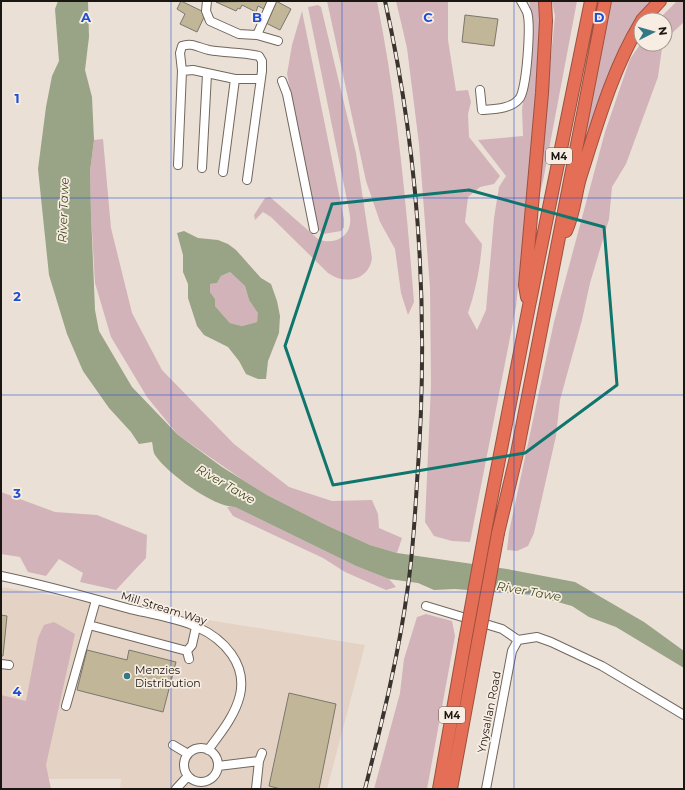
<svg xmlns="http://www.w3.org/2000/svg" width="685" height="790" font-family="Montserrat,sans-serif">
	<rect width="100%" height="100%" fill="#ebe0d6"/>
	<path fill="#e4d2c4" d="M1 587 365 645 327 789H120L121 779H1Z"/>
	<path fill="#d2b3b9" d="M327 1H377C397 101 406 201 414 302L408 315 401 293 395 249 380 222 366 181Z
		M396 1H448V40L456 91 468 90 471 102 468 114 469 137 500 176 494 184 480 187 468 197 465 222 482 244C480 268 476 289 468 313L477 330 486 310 494 218 499 187 506 176 478 140 523 136 522 109 530 54 532 16 529 1H541L537 102 516 307 470 542 452 541 434 536 425 522 431 385 430 288 419 144 407 48Z
		M552 1H577L543 181 536 209 555 16Z
		M611 1H654L584 150H582Z
		M677 1H684V22L671 34 665 44V20H658Z
		M318 5 321 7 356 153 372 258C369 281 344 285 328 273L271 217 263 212 255 220 254 215 265 198 270 197 318 239C331 245 348 239 350 224 351 218 349 211 348 205L308 7Z
		M302 11 344 219V227L341 231 323 234 318 229 287 74 292 45Z
		M641 43 665 44 662 48 658 77 626 164 612 187 609 219 590 283 582 320 560 400 556 436 534 533 528 546 517 551 507 550 509 532 554 322 605 132 630 59Z
		M103 139 111 228 132 313 162 370 234 444 289 487 332 501 372 500 378 514 379 528 402 538 397 553 370 545 326 525 267 495 243 480 178 435 147 397 111 337 95 283 91 214 90 171 94 140Z
		M230 272 245 286 249 300 259 313 257 322 242 326 230 323 215 306V299L210 292 209 284 217 283 221 276Z
		M1 492 55 512 97 515 147 535 146 558 116 590 80 582 83 573 59 559 46 576 28 572 20 557 1 554Z
		M227 507H235L356 566 389 579 396 587 386 590 345 572 323 558 233 516Z
		M426 614 452 621 455 636 427 789H374L400 693 404 659 417 617Z
		M54 622 75 634 46 765 51 789H1V695L26 701 38 638 44 625Z"/>
	<path fill="#99a385" fill-rule="evenodd" d="M58 1H88L89 37 85 70 92 97 94 140 90 171 91 214 95 310 99 331 132 387 178 435 222 467 267 495 326 525 370 545 397 553 507 569 575 582 644 622 684 651V668L616 627 589 617 572 606 533 595 455 589 434 590 418 583 389 579 356 566 235 507C213 507 167 473 155 455 153 452 153 446 152 442L139 444 131 432 109 408 83 371 67 334 49 275 38 169 46 107 52 76 59 61 55 9Z
		M184 231 198 238 218 240 228 244 236 250 261 278 271 284 277 301 280 316 279 333 268 361 266 379H258L246 374 239 361 228 347 204 335 197 326 188 298V284L183 272V255L177 233ZM230 272 245 286 249 300 258 313 257 322 242 326 230 323 215 306V299L210 292V284L217 283 221 276Z"/>
	<path fill="#c1b798" stroke="#7b776c" d="M181 1 206 13 197 32 180 24 185 14 177 9Z
		M268 1 264 9 258 6 256 12 242 5 240 9 238 8 236 11 216 2Z
		M276 1 291 9 280 30 264 22Z
		M465 15 498 19 494 46 462 42Z
		M1 615 7 616 3 656H1Z
		M87 650 127 660 129 650 176 662 163 712 77 690Z
		M289 693 336 704 319 789H281L269 786Z"/>
	<g fill="none" stroke-linecap="round" stroke-linejoin="round">
		<g stroke="#71675e" stroke-width="10">
			<path id="minor" d="M207 1 206 11 210 21 239 34 257 35 278 41
				M257 35 272 1
				M182 71 193 70 235 79H260
				M282 81 287 94 314 229
				M480 90 482 110C494 109 511 109 519 99 527 91 531 23 527 12 525 8 523 4 521 1
				M178 165 182 71 180 53 182 46C192 42 199 48 209 50 226 53 243 52 259 56L262 61V71L247 180
				M202 168 207 74
				M223 172 235 79
				M1 576C45 585 87 597 130 609 152 614 177 618 197 627 224 639 247 664 240 695 235 716 220 734 208 750
				M426 606 502 629 518 640 537 637 551 642 602 666 684 715
				M89 625 187 651
				M189 659 187 651 192 645 196 627
				M1 664 9 665
				M66 706 96 600
				M173 745 188 754
				M184 765a17 17 0 1 1 34 0a17 17 0 1 1-34 0Z
				M218 766 259 761
				M176 789 188 776
				M256 789 259 761 262 753
				M486 789 512 651 518 640"/>
		</g>
		<g stroke="#9d503e" stroke-width="14">
			<path id="highway" d="M642 20 660 1
				M566 231C574 214 575 196 580 178 597 125 612 70 641 22
				M527 297 525 285 542 93 546 21 545 1
				M487 521 529 306 591 1
				M498 533 517 453 605 1
				M439 789 465 641
				M451 789 478 642"/>
		</g>
		<use href="#minor" stroke="#fff" stroke-width="8"/>
		<use href="#highway" stroke="#e46f56" stroke-width="12"/>
		<g stroke="#39342f" stroke-width="4">
			<path id="rail" d="M365 789C382 722 399 654 408 586 413 551 415 517 417 482 429 322 420 158 385 1"/>
		</g>
		<use href="#rail" stroke="#f8ede3" stroke-width="2.5" stroke-dasharray="8" stroke-linecap="butt"/>
		<g stroke="#9d503e" stroke-width="14" stroke-linecap="butt">
			<path id="highway-bridge" d="M465 641 487 521
				M478 642 498 533"/>
		</g>
		<use href="#highway-bridge" stroke="#e46f56" stroke-width="12"/>
	</g>
	<path fill="none" stroke="#0f766e" stroke-width="3" stroke-linejoin="round" d="M469 190 604 227 617 385 525 453 333 485 285 346 332 204Z"/>
	<path fill="none" stroke="#1d4ed8" stroke-width="1" stroke-opacity="0.55" d="M171 1V789M342 1V789M514 1V789M1 198H684M1 395H684M1 592H684"/>
	<circle fill="#337985" stroke="#f8ede3" stroke-width="1.5" cx="127" cy="676" r="4"/>
	<g text-anchor="middle" dominant-baseline="central" stroke-width="3.5" stroke-linejoin="round" paint-order="stroke">
		<g fill="#f8ede3" stroke="#5d5651" stroke-width="1">
			<rect x="546" y="148" width="26" height="16" rx="3"/>
			<rect x="439" y="707" width="26" height="16" rx="3"/>
		</g>
		<g font-size="10" font-weight="bold" fill="#1a1612">
			<text x="559" y="156">M4</text>
			<text x="452" y="715">M4</text>
		</g>
		<g font-size="11" fill="#1a1612" stroke="#f8ede3">
			<text transform="translate(164 608) rotate(17)">Mill Stream Way</text>
			<text transform="translate(489 712) rotate(-79)">Ynysallan Road</text>
		</g>
		<g font-size="11" fill="#1a1612" stroke="#f8ede3" text-anchor="start">
			<text x="135" y="670">Menzies<tspan x="135" dy="13">Distribution</tspan></text>
		</g>
		<g font-size="12" font-style="italic" fill="#3f4c1a" stroke="#f8ede3">
			<text transform="translate(63 210) rotate(-88)">River Tawe</text>
			<text transform="translate(226 484) rotate(30)">River Tawe</text>
			<text transform="translate(529 591) rotate(10)">River Tawe</text>
		</g>
	</g>
	<g font-size="13" text-anchor="middle" font-weight="bold" fill="#1d4ed8" stroke="#f8ede3" stroke-width="3.5" stroke-linejoin="round" paint-order="stroke">
		<text x="86" y="22">A</text>
		<text x="257" y="22">B</text>
		<text x="428" y="22">C</text>
		<text x="599" y="22">D</text>
		<text x="17" y="103">1</text>
		<text x="17" y="301">2</text>
		<text x="17" y="498">3</text>
		<text x="17" y="696">4</text>
	</g>
	<rect width="685" height="790" fill="none" stroke="#1a1612" stroke-width="4"/>
	<g transform="translate(653 32) rotate(84)"><circle r="19" fill="#f8ede3" stroke="#9f978f"/>
	<path d="M0-3L7 15L0 10L-7 15Z" fill="#337985"/>
	<text y="-6" font-size="11" font-weight="bold" text-anchor="middle" fill="#1a1612">N</text>
	</g>
</svg>
